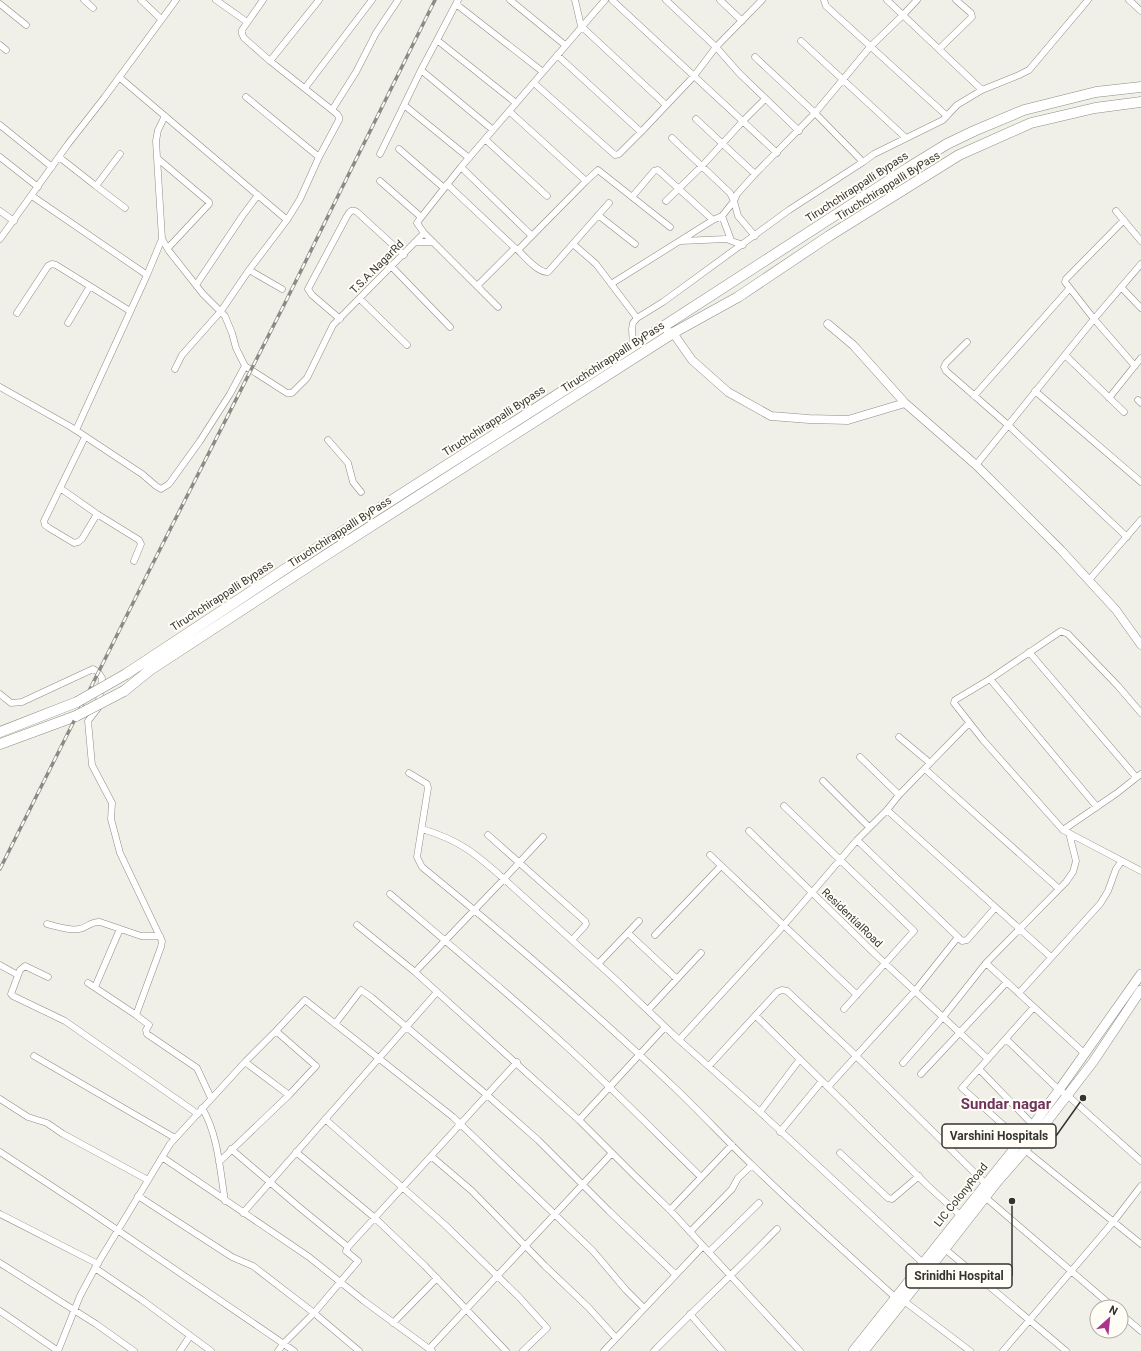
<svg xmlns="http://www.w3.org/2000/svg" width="1141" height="1351" font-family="Roboto,sans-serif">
	<rect width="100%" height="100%" fill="#f1f0e8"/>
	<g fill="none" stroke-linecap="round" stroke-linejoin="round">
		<g stroke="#8e8c85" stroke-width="7">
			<path id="minor" d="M84 0 93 8
				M141 0 161 19
				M216 0 247 22
				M458 0 437 40 516 103
				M510 0 565 45
				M575 0 581 26 666 105
				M612 0 777 153
				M666 0 716 47 739 73 799 131
				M720 0 742 21
				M824 0 826 6 947 116
				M887 0 982 90
				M1129 0 1141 11
				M0 4 26 25
				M456 4 543 72
				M437 40 421 70 493 130
				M801 41 906 138
				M0 45 6 50
				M939 49 972 17 971 13 956 0
				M557 55 641 132 694 76 716 47 762 0
				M755 57 815 113 863 162 874 154 943 120 957 105 982 90 1019 75 1029 70 1088 0
				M270 61 319 0
				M421 70 404 105 469 158
				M119 77 287 220
				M534 83 615 155 619 154 641 132
				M305 88 372 0
				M246 97 319 157
				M332 110 356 72 376 33 398 0
				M696 119 755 174
				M0 125 52 167
				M672 138 730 193 734 201 737 194 755 174 815 113 870 47 903 15 917 0
				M485 139 547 196
				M399 149 444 188
				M380 154 404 105
				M0 157 38 187
				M59 157 96 186 120 154
				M157 158 209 202V204L168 248
				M461 167 532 236
				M380 181 421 217
				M586 181 598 170 670 227
				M447 184 515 248
				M96 186 125 208
				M32 196 147 275
				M632 197 654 171 658 170 713 220
				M666 201 702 166 743 121 765 99
				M734 201 738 216 755 236
				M0 211 14 221
				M1116 211 1141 241
				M598 215 635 244
				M722 216 731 240
				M1124 220 1066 279 1065 282 1094 319 1135 366
				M424 233 498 307
				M0 239 68 144 104 98 176 0
				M162 239 169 251 203 294 225 316 232 333 236 348 245 366 287 393H292L307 378 333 325 424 233 417 223 419 220 461 167 605 0
				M681 241 726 239 743 245
				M415 242H433
				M573 244 596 264 637 318
				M518 250C525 257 538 273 548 272L609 203
				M392 267 450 327
				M249 270 282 289
				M611 284 713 220 722 216 734 201
				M196 285 243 215 258 195
				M477 286 515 248 518 250 586 181 509 111
				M1121 287 1141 308
				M360 299 407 345
				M17 313 48 266 52 264 56 265 130 311
				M340 319 312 295 308 289 347 216C350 211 352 209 357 212L404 255
				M68 323 90 286
				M967 342 946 363 944 367 946 371 1008 425 1127 537
				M633 346 632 329 633 323 637 318 663 302 789 210 863 162
				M1065 355 1124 412
				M175 369 182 355 221 311 249 270 287 220 300 199 319 157 339 120V117L337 114 270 61 244 38 242 34V30L263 0
				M0 387 71 427 142 474 156 486 161 489 169 484 200 441 230 394 245 366
				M1035 391 1141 482
				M974 396 1069 289
				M1109 398 1141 358
				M1138 400 1141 403
				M76 430 147 275 162 239 156 141 158 130 165 116
				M85 437 44 521 45 525 49 528 74 543 78 542 82 539 97 514
				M328 440 348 463 353 482 361 492
				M976 465 1094 319 1141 264
				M60 488 97 514 139 540 141 544 134 561
				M1089 580 1141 520
				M1029 652 1136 777
				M990 679 1097 807
				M0 694 11 703 22 702 93 669 98 672 102 678 98 708 88 721 92 765 112 803 111 819 120 853 162 941 161 947 136 1015 149 1025 146 1030 147 1034 197 1068 211 1098
				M899 737 930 763
				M860 757 899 795
				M925 769 1058 888
				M409 773 427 784 428 788 417 857 422 867C509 938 595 1012 677 1090 702 1114 726 1140 752 1165 799 1211 847 1254 896 1298
				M1141 774 1117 793 1063 830 1141 871
				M823 781 869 827
				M784 806 914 931 844 1009
				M887 810 1051 957
				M422 829C459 840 475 853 504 879L543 837
				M1063 830 983 740 954 703 955 700 990 679 1061 631 1068 634 1118 686 1141 713
				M749 831 875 954 988 1059
				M488 835 585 921 586 924 584 927 572 940
				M857 840 958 937 915 991 828 1087 928 1186 960 1215
				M710 855 857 995
				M390 894C449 944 509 994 566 1046 612 1088 656 1133 701 1177
				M47 924C56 926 69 931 79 929 87 928 91 921 100 922L141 936H160
				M357 925 415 972 579 1120 634 1175 670 1210 800 1351
				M628 933 677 979
				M655 935 721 866
				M958 937 962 941 967 940 995 908
				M986 963 1085 1054
				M598 964 639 921
				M0 965 18 975
				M415 972 504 879 616 980 679 1040 760 1112 923 1263
				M48 977 25 966 20 970 11 994 13 996 65 1021 198 1114
				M88 983 136 1015
				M95 987 120 929
				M1019 993 1100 904 1108 891 1116 869 1121 862
				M648 1010 701 953
				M756 1016 828 1087
				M335 1024 361 990 371 997 487 1095 538 1140 609 1211 675 1274
				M1006 1039 1059 1090 1067 1095 1141 1161
				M679 1040 778 932 857 840 887 810 899 795 969 723
				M34 1056 175 1138
				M245 1062 289 1095
				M903 1063 943 1017 986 963 1066 882 1073 872 1076 861 1069 833
				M709 1066 777 992 782 990 787 991 849 1049 986 1184
				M979 1069 1033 1125
				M921 1074 1007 982
				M0 1099 28 1117 47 1123 63 1134 148 1180
				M202 1108C218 1134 220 1170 225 1201
				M760 1112 800 1059
				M325 1119 444 1224 519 1297 547 1328 523 1351
				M579 1120 665 1027
				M780 1132 822 1081
				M1021 1141 962 1088 1034 1007
				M231 1149 299 1207 348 1247
				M1025 1150 1141 1244
				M0 1152 91 1212 294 1351
				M296 1152 375 1218 425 1266 506 1351
				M840 1153 888 1198 892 1199 919 1176
				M431 1156 472 1191 545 1266 589 1308 616 1338
				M162 1157 309 1257 364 1301 432 1351
				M219 1162 289 1095 316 1066 276 1031
				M138 1196 232 1257 253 1266 314 1313 359 1351
				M985 1197 1113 1307
				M670 1210 732 1145
				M243 1213 437 992
				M0 1214 98 1264
				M690 1232 732 1189 738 1178 752 1165
				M945 1249 1066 1351
				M709 1252 759 1203
				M0 1263 96 1324 134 1351
				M95 1268 142 1300 211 1351
				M904 1301 970 1351
				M0 1311 58 1351
				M690 1314 722 1351
				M1121 1314 1141 1331
				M393 1323 437 1278
				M429 1349 612 1153
				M58 1351 80 1296 95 1268 170 1144 245 1062 276 1031 305 1000 453 1117 593 1251 626 1290 644 1308
				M180 1351 190 1336
				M278 1351 284 1343 314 1313 358 1261 346 1251 348 1247 517 1062
				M604 1351 703 1246
				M654 1351C694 1310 737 1270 777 1229
				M1003 1351 1114 1221 1141 1186"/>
		</g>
		<g stroke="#8e8c85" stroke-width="9">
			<path id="tertiary" d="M828 324 853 345 905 403 976 465 1061 550 1116 610 1141 645
				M668 332 673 333 692 360 728 392 771 416 809 419 848 420 905 403"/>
		</g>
		<g stroke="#8e8c85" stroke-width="10">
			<path id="secondary" d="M853 1351 1033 1125 1059 1090 1141 974
				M864 1351 945 1249 998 1181 1025 1150 1093 1062 1141 990"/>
		</g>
		<g stroke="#8e8c85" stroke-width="11">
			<path id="trunk" d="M126 674 320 546 610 361 908 168 947 144 974 131 1024 110 1096 92 1141 87
				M124 691 150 670 326 555 673 333 738 297 829 236 959 155 1031 123 1095 108 1141 102
				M0 732 77 702
				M0 744 76 716"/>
		</g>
		<use href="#minor" stroke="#fff" stroke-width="6"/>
		<use href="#tertiary" stroke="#fff" stroke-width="8"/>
		<use href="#secondary" stroke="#fff" stroke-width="9"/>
		<use href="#trunk" stroke="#fff" stroke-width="10"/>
		<g stroke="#8b8b85" stroke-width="3.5">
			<path id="rail" d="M0 869 149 571 284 305 435 0"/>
		</g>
		<use href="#rail" stroke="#fffdf5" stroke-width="2" stroke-dasharray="6" stroke-linecap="butt"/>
		<g stroke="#8e8c85" stroke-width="11" stroke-linecap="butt">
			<path id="trunk-bridge" d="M77 702 126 674
				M76 716 124 691"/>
		</g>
		<use href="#trunk-bridge" stroke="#fff" stroke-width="10"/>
	</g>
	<g text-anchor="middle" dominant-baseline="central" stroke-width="4" stroke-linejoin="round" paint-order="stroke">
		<g font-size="11" fill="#343431" stroke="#fffdf5">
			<text transform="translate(888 186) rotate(-32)">Tiruchchirappalli ByPass</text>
			<text transform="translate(857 187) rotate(-33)">Tiruchchirappalli Bypass</text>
			<text transform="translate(377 267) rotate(-45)">T.S.A.NagarRd</text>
			<text transform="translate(613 357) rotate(-33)">Tiruchchirappalli ByPass</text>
			<text transform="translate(494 421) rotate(-33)">Tiruchchirappalli Bypass</text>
			<text transform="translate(340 532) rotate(-33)">Tiruchchirappalli ByPass</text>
			<text transform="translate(222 596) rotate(-33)">Tiruchchirappalli Bypass</text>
			<text transform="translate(852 918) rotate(44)">ResidentialRoad</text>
			<text transform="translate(961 1195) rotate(-51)">LIC ColonyRoad</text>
		</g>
		<g font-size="15" font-weight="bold" fill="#6e345e" stroke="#fffdf5">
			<text x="1006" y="1104">Sundar nagar</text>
		</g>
	</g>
	<path fill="none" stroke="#343431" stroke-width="1.5" d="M1083 1098L1056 1136M1012 1201L1012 1276"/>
	<g fill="#343431" stroke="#fffdf5" stroke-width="1.5">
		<circle cx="1083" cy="1098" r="4"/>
		<circle cx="1012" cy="1201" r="4"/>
	</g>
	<g fill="#fffdf5" stroke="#343431" stroke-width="1.5">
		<rect x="942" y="1124" width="114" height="24" rx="4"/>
		<rect x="906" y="1264" width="106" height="24" rx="4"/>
	</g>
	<g font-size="12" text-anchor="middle" font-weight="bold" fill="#343431">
		<text x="999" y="1140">Varshini Hospitals</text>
		<text x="959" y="1280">Srinidhi Hospital</text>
	</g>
	<g transform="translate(1109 1319) rotate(27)"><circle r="19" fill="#fffdf5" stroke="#aeada7"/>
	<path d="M0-3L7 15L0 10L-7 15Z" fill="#a8348e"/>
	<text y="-6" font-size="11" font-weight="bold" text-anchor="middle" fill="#343431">N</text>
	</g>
</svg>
